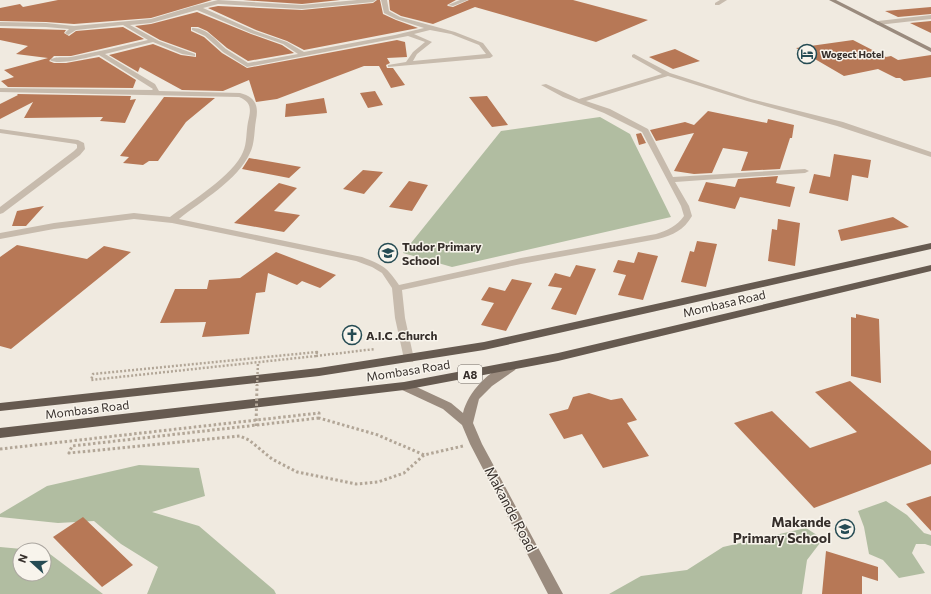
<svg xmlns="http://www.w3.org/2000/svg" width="931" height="594" font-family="Commissioner,sans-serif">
	<rect width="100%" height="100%" fill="#f0eae0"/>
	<path fill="#b1bda1" d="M600 117 630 134 671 217 452 267 403 253 501 131Z
		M139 465 199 468 205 496 152 512 199 526 274 590 276 594H147L158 567 121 544 94 521 58 523 0 517V514L47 486Z
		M886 501 907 515 924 533 931 535V546L925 544H916L912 553 925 573 899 578 883 560 869 554 864 527 858 511Z
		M806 528 823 539 807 560 802 594H609L641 576 687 570 723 547Z
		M0 547 33 550H20V574H44V551H46L103 594H0Z"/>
	<path fill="#b77856" d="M58 0H212L151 18 74 24 46 22 0 21V8L20 4 23 7Z
		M243 0H340L302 4Z
		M377 0H380L383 14 396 20 418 28 304 50 287 41 256 30 208 8 218 6 302 10 373 3Z
		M389 0H456L447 5 448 6 453 7 469 0H573L648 20 596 42 475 7 433 24 401 16 390 10Z
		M931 7V14L898 17 885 11Z
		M197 12 251 34 282 45 294 53 248 61 227 48 207 31 198 27H191V31L204 37 222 53 247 68 397 40 405 42 407 57 387 58 390 63 386 65 387 68H393L405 85 391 88 379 66H364L277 99 256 102 249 80 223 91 182 90 140 67 138 72 109 55 153 44 181 55 196 57V53L160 40 135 26 151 24Z
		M931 21V33L910 23Z
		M123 27 144 39 71 56H54L49 61 54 63H66L99 57 136 80 133 88 8 87 1 81 14 77 4 70 48 58 16 54 28 46 0 40V28L66 30 64 33 69 36 76 31Z
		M853 40 886 57 891 56 898 60 931 55V77L904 81 900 78H896L878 69 844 76 796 48Z
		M675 49 700 61 673 69 649 57Z
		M375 91 383 105 368 108 360 93Z
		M17 94 131 96 130 100 136 99 125 123 100 121 103 117 24 118 33 102 0 119V104L18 95Z
		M487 96 508 125 492 127 469 97Z
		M164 97 215 98 186 122 158 161H149L143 165 123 163 129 157 120 156Z
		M324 98 327 113 285 117 286 104Z
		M708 111 767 123 768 119 794 125 792 138H790L780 169 741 171 748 152 723 148 712 173 694 174 674 171 694 133 656 141 650 130 685 122 694 125Z
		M641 133 646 143 639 145 636 134Z
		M834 154 871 160 868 178 852 175 848 201 809 193 814 174 830 177Z
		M249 158 301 167 289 178 242 169Z
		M363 170 383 172 364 194 343 189Z
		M778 176 776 183 795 187 790 207 740 197 735 209 698 201 706 182 735 187 738 179Z
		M409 181 428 185 412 211 389 207Z
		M279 183 297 188 274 211 300 215 284 232 234 223Z
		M44 206 26 226H12L17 211Z
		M893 217 909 227 841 241 838 230Z
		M778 219 800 223 795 266 768 261 772 229 777 230Z
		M697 241 717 244 706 287 681 282 690 251 694 252Z
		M17 245 87 259 104 246 131 252 11 349 0 346V257Z
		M276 252 336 275 320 288 302 281 297 285 268 273 265 292 256 293 249 334 202 337 206 322 160 323 175 289H207L209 280 240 278Z
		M638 252 658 256 643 300 618 295 626 275 613 272 618 260 634 263Z
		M576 265 596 269 576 315 551 309 562 288 548 286 555 273 570 277Z
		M512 279 532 283 506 331 481 325 494 303 481 300 489 287 505 291Z
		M856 314 879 319 881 383 851 376V317L856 318Z
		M850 381 931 451V464L814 508 734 423 772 411 810 448 857 432 815 392Z
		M589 393 611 400 622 398 637 420 627 423 649 456 603 468 582 434 564 439 549 414 568 409 573 397Z
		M931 496V531L906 504Z
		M83 517 133 565 102 587 53 537Z
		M826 551 878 567V581L862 576V594H822Z"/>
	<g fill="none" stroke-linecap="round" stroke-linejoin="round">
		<path stroke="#b2a697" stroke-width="2.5" stroke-dasharray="2 2" stroke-linecap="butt" d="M317 352 316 356 91 380 93 374Z
			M316 356 375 349"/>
		<path stroke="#b2a697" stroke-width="3" stroke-dasharray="2.5 2.5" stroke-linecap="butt" d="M319 418 72 446 69 453 240 436 249 440 272 459 297 472 356 484 378 482 404 473 424 455
			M0 449 319 413V418L378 435 424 455 463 446"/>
		<path fill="#c7bbad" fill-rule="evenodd" d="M720 0H727L719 5H715V3Z"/>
		<path fill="#c7bbad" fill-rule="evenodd" d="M218 0 302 5 357 0H376L373 2 302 9 218 4 203 8 255 31 287 42 304 52 395 35 424 28 396 19 384 13 381 0H387L389 11 400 17 455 32 483 43 493 56 490 58 388 67V65L406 62 413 52 425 42 408 36 247 67 223 52 205 36 192 30V28C206 27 217 41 226 49 233 54 241 58 248 63L298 54 283 44 251 33 197 10 151 23 130 25 159 41 195 54V56L182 54 153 42 105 54 155 84 159 91 240 93C255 97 259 105 256 120 254 131 255 143 250 153 238 180 201 201 179 219L362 257C383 265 387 267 399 285L521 258 656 234C668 230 677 226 684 216L681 206 642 132 604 113 563 97 541 85 546 84 579 99 662 74 632 57V55L634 54 670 73 751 99 843 122 931 152V157L837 126 747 101 668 76 586 101 610 109 648 129 673 177 805 169 809 171 805 173 675 182 689 206 692 216C684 230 673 235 658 239L521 264 402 290 405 318 414 359 413 362H405L404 359 395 318 392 288 382 273 372 267 356 261 172 223 134 219 54 229 0 239V233L54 223 134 213 170 217C190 202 234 175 243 152 247 143 246 132 248 122 251 110 252 102 239 97L0 92V88L152 90 153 89 99 55C88 57 58 66 50 60 55 56 64 58 71 57 97 52 122 46 148 40L123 25 76 30 68 35 65 33 69 29 46 27 0 26V22L46 23 74 26 151 19 194 6ZM430 30 451 34 479 45 486 54 413 61 417 54 432 42 414 34Z
			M460 0H468L453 6 448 5Z
			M0 129 78 140 84 143 85 149 80 155 3 213 0 214V207L74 151 77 148V145L76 144 0 133Z"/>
		<path fill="#c7bbad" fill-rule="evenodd" d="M931 15V19L878 25 875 23 878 21Z"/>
		<path fill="#9a8b7e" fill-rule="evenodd" d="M829 0H836L931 48V52Z
			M511 363 515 364 517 367 515 370 492 386 479 399 473 423 482 444 563 594H548L470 444 462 425 443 409 400 389 398 386 400 383H408L451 403 463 413C468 392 490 369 511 363Z"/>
		<path fill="#665a50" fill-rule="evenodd" d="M931 243V249L484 350 319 376 0 411V403L319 368 484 342Z
			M931 265V271L558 361 404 390 0 438V428L404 382 558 353Z"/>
		<path stroke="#b2a697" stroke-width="2.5" stroke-dasharray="2 2" stroke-linecap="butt" d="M257 386 258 363"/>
		<path stroke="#b2a697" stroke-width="3" stroke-dasharray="2.5 2.5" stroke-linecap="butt" d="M256 426 257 385"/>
	</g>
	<defs>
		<g id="hotel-ring" transform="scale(1)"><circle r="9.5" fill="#f8f4ec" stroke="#254b53" stroke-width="1.5"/><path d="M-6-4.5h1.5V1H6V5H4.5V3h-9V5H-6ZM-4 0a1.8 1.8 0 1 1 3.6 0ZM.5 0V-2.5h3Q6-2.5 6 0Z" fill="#254b53"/></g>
		<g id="school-ring" transform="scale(1)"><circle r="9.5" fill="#f8f4ec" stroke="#254b53" stroke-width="1.5"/><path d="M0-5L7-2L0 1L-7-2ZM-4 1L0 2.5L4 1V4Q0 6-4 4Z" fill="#254b53"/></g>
		<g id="church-ring" transform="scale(1)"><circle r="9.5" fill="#f8f4ec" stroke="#254b53" stroke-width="1.5"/><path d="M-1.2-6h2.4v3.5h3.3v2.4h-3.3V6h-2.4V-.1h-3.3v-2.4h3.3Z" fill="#254b53"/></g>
	</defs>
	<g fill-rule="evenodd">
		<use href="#hotel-ring" x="807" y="54"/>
		<use href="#school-ring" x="388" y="253"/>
		<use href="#church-ring" x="352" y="335"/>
		<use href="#school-ring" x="845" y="529"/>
	</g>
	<g text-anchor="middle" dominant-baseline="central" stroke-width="3" stroke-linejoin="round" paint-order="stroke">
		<g font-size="10" font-weight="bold" fill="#362f2b" stroke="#f8f4ec" text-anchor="start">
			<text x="821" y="54">Wogect Hotel</text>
		</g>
		<rect fill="#f8f4ec" stroke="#706a65" stroke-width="1" x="458" y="365" width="24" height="18" rx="3"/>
		<g font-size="11" font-weight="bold" fill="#362f2b">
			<text x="470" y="374">A8</text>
		</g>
		<g font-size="12" font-weight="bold" fill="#362f2b" stroke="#f8f4ec" text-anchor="start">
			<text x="402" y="246">Tudor Primary<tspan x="402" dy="14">School</tspan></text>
			<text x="366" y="335">A.I.C .Church</text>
		</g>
		<g font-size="12" fill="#362f2b" stroke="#f8f4ec">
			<text transform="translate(724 303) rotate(-13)">Mombasa Road</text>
			<text transform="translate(408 370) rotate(-9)">Mombasa Road</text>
			<text transform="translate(87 409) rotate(-7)">Mombasa Road</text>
		</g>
		<g font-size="14" fill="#362f2b" stroke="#f8f4ec">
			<text transform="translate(511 509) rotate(62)">Makande Road</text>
		</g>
		<g font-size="14" font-weight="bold" fill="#362f2b" stroke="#f8f4ec" text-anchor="end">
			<text x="831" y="521">Makande<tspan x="831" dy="16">Primary School</tspan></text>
		</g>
	</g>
	<g transform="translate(32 562) rotate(291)"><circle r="19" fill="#f8f4ec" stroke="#aaa59f"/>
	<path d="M0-3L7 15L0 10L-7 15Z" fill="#254b53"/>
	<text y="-6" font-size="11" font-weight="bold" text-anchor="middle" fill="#362f2b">N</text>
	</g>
</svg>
